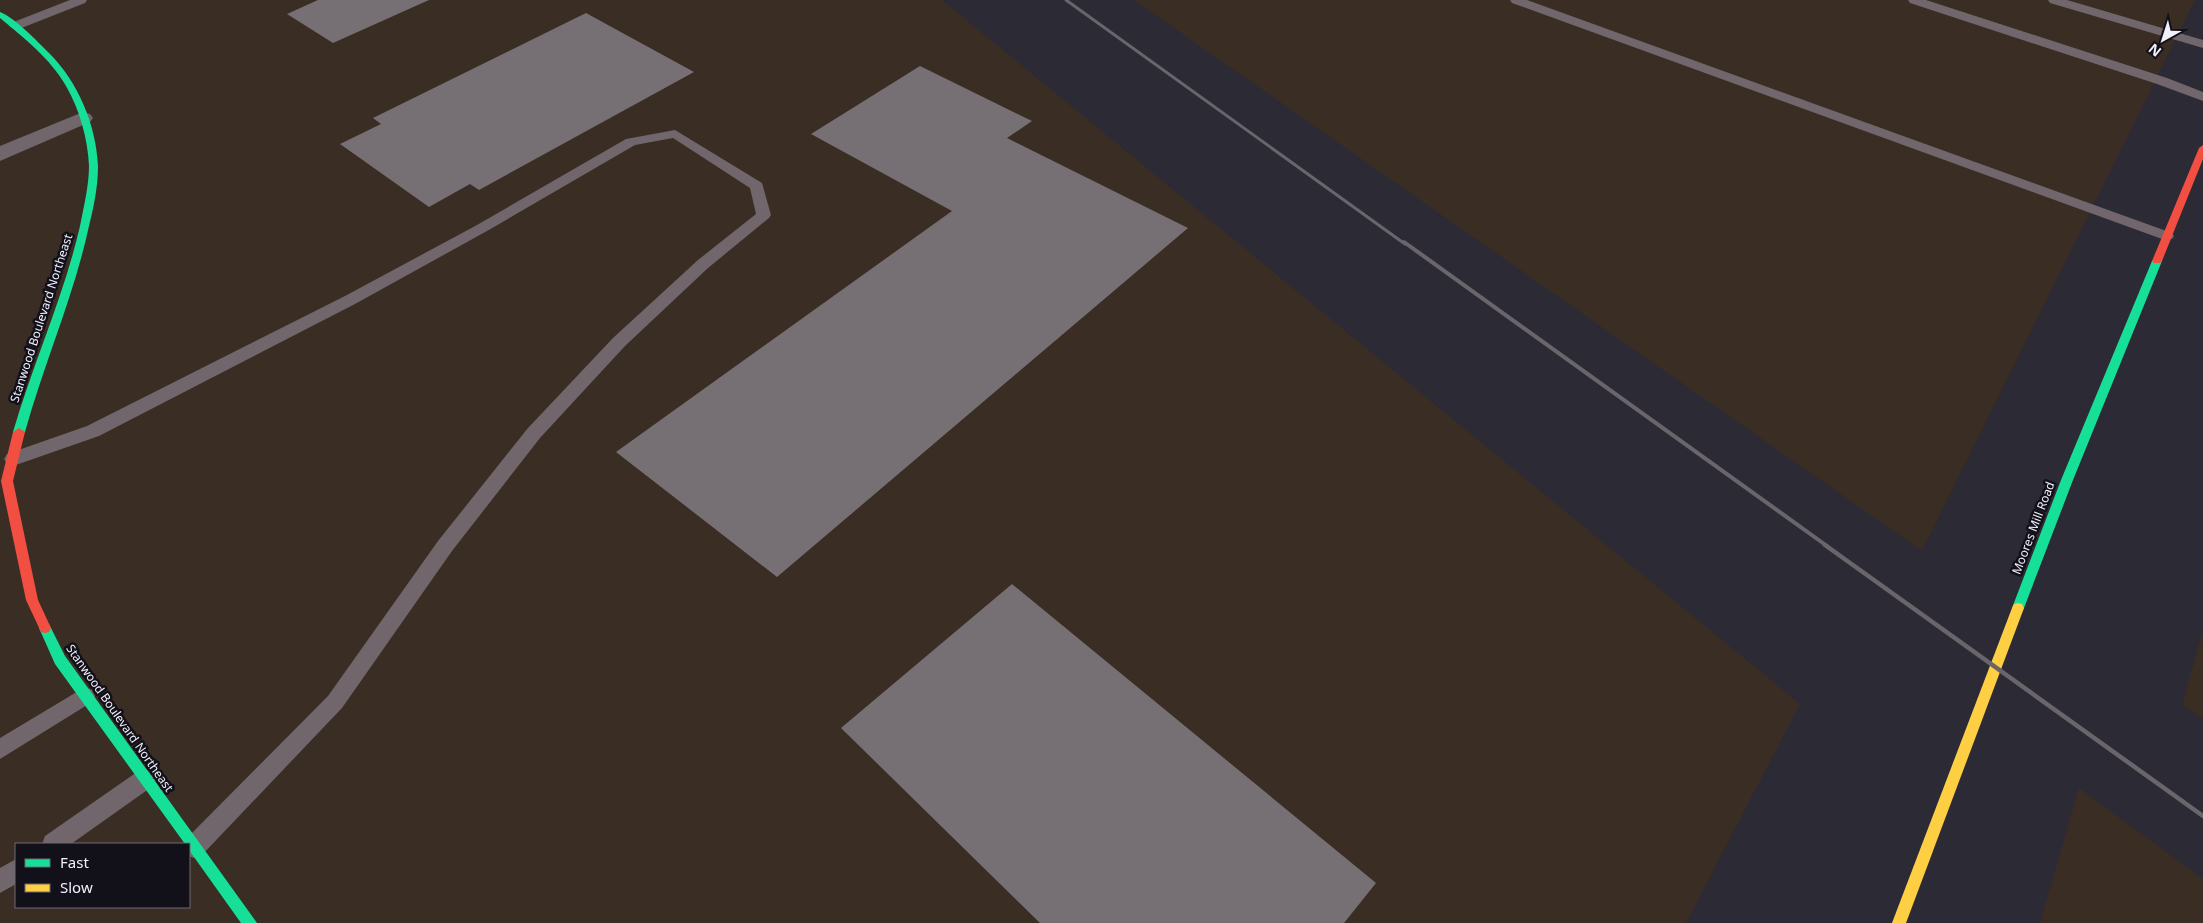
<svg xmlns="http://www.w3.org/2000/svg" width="2203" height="923" font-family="'Noto Sans',sans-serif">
	<rect width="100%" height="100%" fill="#2c2a35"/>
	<path fill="#3a2d24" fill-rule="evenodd" d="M0 0H942L1800 704 1686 923H0ZM16 844H189V907H16Z
		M1134 0H2195L1922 551Z
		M2203 630V719L2182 705Z
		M2079 788 2203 879V923H2040Z"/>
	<path fill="#767074" d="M318 0H429L333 43 287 14Z
		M586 13 694 72 479 190 470 184 429 207 340 144 381 124 373 118Z
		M920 66 1032 121 1007 138 1188 228 777 577 616 452 952 211 811 134Z
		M1012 584 1376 883 1344 923H1040L841 728Z"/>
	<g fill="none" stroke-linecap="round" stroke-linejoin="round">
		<path fill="#70666b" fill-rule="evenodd" d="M70 0H87L85 3 19 29 15 30 9 26 11 23Z
			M1510 0H1527L2172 233 2174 236 2172 239H2162L1512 3Z
			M1908 0H1926L2167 78 2203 92V101L2157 84 1910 3Z
			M2048 0H2067L2203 40V48L2050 3Z
			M675 130 762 183 771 215 769 218 708 268 625 346 540 438 452 551 342 708 202 855 194 858 189 856V844H184L186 839 328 696 438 541 528 428 613 338 698 260 756 214 750 188 673 138 635 145 487 231 355 304 99 436 13 466 7 464 4 459 7 454 87 426 345 296 477 225 626 139Z
			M85 687 92 690 95 696 92 702 0 759V738Z
			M145 769 153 772 156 779 153 786 71 844H42L45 836 137 772Z
			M16 859V884L0 893V868Z"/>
		<path fill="#70666b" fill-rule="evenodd" d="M83 112 90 114 93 118 90 122 0 161V146Z"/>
		<path fill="#16e098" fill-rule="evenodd" d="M0 12C14 17 38 42 49 53 78 82 96 124 98 166 98 186 94 206 89 226 74 296 44 363 25 432L19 436 13 432C33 363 64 296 80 226 84 206 89 185 89 166 88 139 79 108 66 86 50 58 24 38 0 18Z
			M2157 258 2162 261 2073 480 2024 608 2022 612 2018 613 2014 612 2012 608 2061 480 2152 261Z
			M45 623 49 624 65 656 257 923H241L189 850V844H185L55 664 39 628 41 624Z"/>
		<path fill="#ffcf43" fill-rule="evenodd" d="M2018 603 2022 604 2024 608 1906 923H1892L2012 608 2014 604Z"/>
		<path fill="#f24e42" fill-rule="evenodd" d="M2203 145V159L2162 261 2160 263H2154L2152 261 2199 148Z
			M19 428 25 432 13 481 38 600 51 628 49 632 45 633 41 632 26 600 1 481 13 432Z"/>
		<path stroke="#69656b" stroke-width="3" d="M1066 0 1405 244"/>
		<path stroke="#69656b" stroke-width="4" d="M1404 242 1827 546"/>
		<path stroke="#69656b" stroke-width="4.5" d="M1825 545 2203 816"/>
	</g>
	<g text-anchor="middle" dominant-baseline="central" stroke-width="5" stroke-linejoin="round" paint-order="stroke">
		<g font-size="12" fill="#f2f0fd" stroke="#121119">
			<text transform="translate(41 318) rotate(-72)">Stanwood Boulevard Northeast</text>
			<text transform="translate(2033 528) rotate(-69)">Moores Mill Road</text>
			<text transform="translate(120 718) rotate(55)">Stanwood Boulevard Northeast</text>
		</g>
	</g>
	<rect x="15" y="843" width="175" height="65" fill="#121119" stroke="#6c6a74"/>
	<rect x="25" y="859" width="25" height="8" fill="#16e098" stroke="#6c6a74"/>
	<text x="60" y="868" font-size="15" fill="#f2f0fd">Fast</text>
	<rect x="25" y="884" width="25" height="8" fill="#ffcf43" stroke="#6c6a74"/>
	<text x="60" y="893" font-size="15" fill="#f2f0fd">Slow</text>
	<g transform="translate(2163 40) rotate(219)" stroke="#121119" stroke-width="4" paint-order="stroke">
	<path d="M0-4L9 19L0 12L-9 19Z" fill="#f2f0fd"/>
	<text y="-8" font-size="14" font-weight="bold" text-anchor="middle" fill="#f2f0fd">N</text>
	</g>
</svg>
